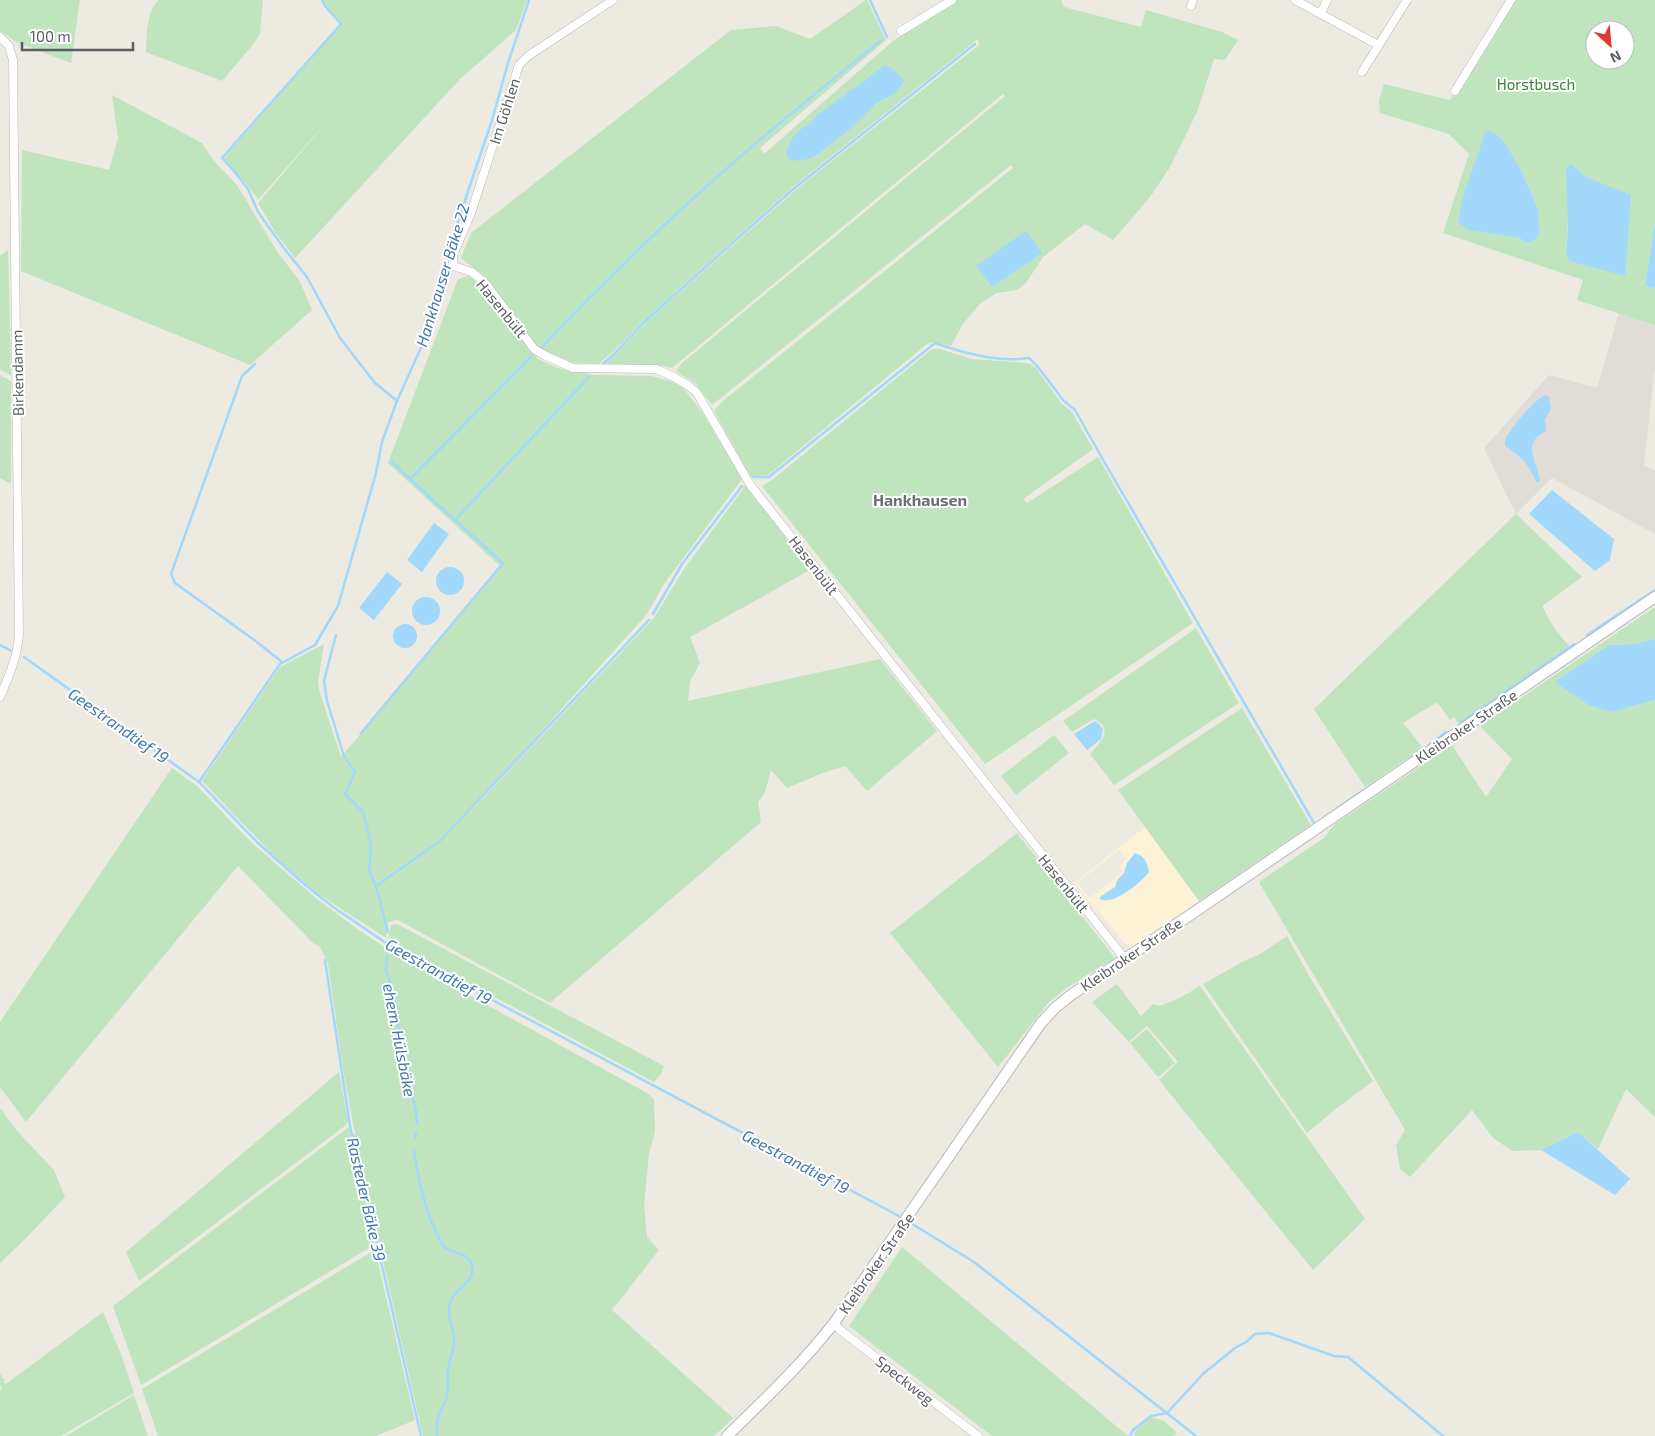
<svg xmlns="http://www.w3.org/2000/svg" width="1655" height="1436" font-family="'Exo 2',sans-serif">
	<rect width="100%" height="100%" fill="#eceae1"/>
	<path fill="#fcf2d6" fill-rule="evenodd" d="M1145 827 1199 901 1130 949 1074 883ZM1119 850 1126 859 1120 867 1123 872 1090 898 1077 883ZM1127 863 1145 877 1120 896 1109 892 1115 887 1118 879 1124 873Z"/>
	<path fill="#e0ddd9" d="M1619 313 1655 325V365L1644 466 1655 470V534L1552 478 1516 514 1484 448 1549 375 1597 388Z"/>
	<path fill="#bfe4be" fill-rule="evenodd" d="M0 0H80L71 63 16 42 0 31Z
		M159 0H263L260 33 255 42 222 81 146 52C147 35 146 11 159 0Z
		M322 0H527L516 30 461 78 295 258 275 232 258 203 338 109 258 200 249 187 224 158 341 24Z
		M866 0H867L886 40 760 148 764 154 893 41 957 0H1061L1064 7 1141 27 1146 10 1222 32 1238 40 1225 60 1214 59 1197 112 1170 167 1150 197 1113 240 1085 224 1043 257 1026 283 1017 290 997 293 981 303 962 325 951 346 933 342 927 344 768 475 750 476 714 411 723 401 1013 168 1011 165 712 405 696 384 676 371 682 363 1005 96 1003 94 672 368 657 365 606 364 646 322 798 188 979 45 978 39 794 186 645 319 612 353 598 364 567 362 537 347 486 277 461 258 471 233 731 30 776 26 810 39ZM845 94 887 98C870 105 864 116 851 128 840 137 828 146 817 155L807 126 816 116 838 101Z
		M1512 0H1655V222L1645 286 1655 288V325L1577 300 1583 280 1443 233 1469 154 1449 134 1380 113 1379 101 1384 84 1450 100ZM1595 30H1625V60H1595ZM1485 131 1503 140 1520 168 1538 209 1527 243 1518 237 1481 148ZM1571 164 1586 177 1566 254Z
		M112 95 202 143 214 161 237 185 278 253 299 280 312 310 250 365 21 271 22 150 109 170 118 138Z
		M8 250 11 375 0 370V256Z
		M469 276 487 292 538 359 558 368 594 375 652 376 676 383 683 388 702 412 742 479 664 584 647 614 461 821 654 618 684 569 746 485 810 570 690 637 700 663 690 681 688 701 880 659 937 731 867 791 845 766 823 773 787 788 771 770 765 792 758 802 761 822 550 1003 398 920 388 922 386 938C364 923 340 909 318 893 276 861 239 819 202 781L280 667 324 644 318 681 319 690 341 757 501 567 388 463 458 279Z
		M932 349H940L972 359 1028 363 1036 368 1061 403 1072 412 1093 449 1023 499 1027 503 1098 457 1193 623 985 764 762 486 772 480Z
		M0 375 11 381V484L0 478Z
		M1516 514 1582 577 1542 606 1554 628 1569 646 1458 723 1454 717 1450 720 1437 702 1403 723 1423 748 1365 787 1314 709Z
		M1655 607V639L1634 644 1609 645 1612 712 1655 700V1117L1626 1089 1598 1149 1578 1132 1541 1150 1513 1151 1494 1139 1472 1110 1410 1177 1400 1169 1396 1145 1405 1130 1259 882 1324 838 1335 824 1452 745 1486 797 1512 759 1480 726Z
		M1196 628 1239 703 1114 785 1090 754C1100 743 1115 728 1094 719L1072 732 1063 721Z
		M1242 708 1311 825 1199 901 1118 790Z
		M1054 735 1069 753 1016 795 1001 776Z
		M172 768 197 786 253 844 317 899 356 928 396 955 647 1093 654 1099 655 1132 649 1153 644 1205 647 1237 659 1250 612 1310 733 1418 714 1436H423L355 1138 352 1139 374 1245 141 1385 113 1306 349 1127 351 1135 355 1134 343 1069 328 963 320 947 313 943 238 866 26 1122 0 1087V1022Z
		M1017 833 1115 958 1068 987 1049 1002 998 1067 890 933Z
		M397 924 664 1066 661 1074 654 1082 388 940 391 925Z
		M1287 936 1309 976 1373 1081 1337 1108 1307 1133 1203 984 1244 961 1260 954Z
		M1117 984 1141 1016 1153 1004 1160 1006 1180 998 1200 986 1365 1219 1313 1270 1159 1080 1178 1062 1147 1026 1129 1042 1092 1002Z
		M1147 1029 1175 1063 1158 1077 1130 1043Z
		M339 1072 348 1121 346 1125 139 1281 126 1252Z
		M0 1108 17 1131 54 1170 65 1197 27 1237 0 1263Z
		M902 1247 1128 1436H992L849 1326Z
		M375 1250 415 1420 376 1436H158L142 1389Z
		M103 1312 121 1354 134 1393 61 1436H0V1390L2 1388 0 1385V1374L5 1380 3 1382 6 1384Z
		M134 1395 148 1436H66Z
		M1151 1417 1164 1421 1177 1433 1174 1436H1134L1136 1430Z"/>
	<path fill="#a1d8fc" d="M885 65 894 70 905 80 894 94 877 103 849 130 817 155 808 159 791 161 786 155C788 148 790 141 794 136 801 128 810 125 816 116Z
		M1485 131 1492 132 1503 140 1520 168 1538 209 1539 235 1533 241 1527 243 1518 237 1468 230 1459 223C1460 193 1478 161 1485 131Z
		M1571 164 1586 177 1631 195 1625 276 1570 261 1566 253 1568 226 1566 168Z
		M1655 222V288L1645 286Z
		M1026 231 1042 253 992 287 976 266Z
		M1546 395 1549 397 1551 409 1545 419 1546 431C1520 443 1538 462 1540 481L1537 483C1529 465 1522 457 1505 446 1505 444 1505 440 1506 438 1510 429 1537 397 1546 395Z
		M1552 490 1614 539 1610 560 1595 571 1529 514Z
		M434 523 449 534 422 572 407 560Z
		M436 581a14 14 0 1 1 28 0a14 14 0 1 1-28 0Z
		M387 572 402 584 374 620 359 608Z
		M412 611a14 14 0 1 1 28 0a14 14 0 1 1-28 0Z
		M393 636a12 12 0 1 1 24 0a12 12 0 1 1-24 0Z
		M1655 639V700L1612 712 1589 705 1555 682 1609 645 1634 644Z
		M1095 721 1098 723 1103 729 1101 739 1087 750 1074 734Z
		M1135 853C1145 856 1147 862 1149 872 1142 882 1113 906 1100 899V897L1115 887 1118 879 1124 873 1127 863Z
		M1578 1132 1630 1179 1615 1195 1541 1150Z"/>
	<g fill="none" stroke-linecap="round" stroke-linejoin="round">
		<path stroke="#a1d8fc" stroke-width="2.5" d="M322 0 325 6 341 24 222 158 234 171 248 189 258 212 283 247 307 277 340 338 375 383 396 400
			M870 0 887 37
			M542 347C607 278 676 212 748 150 791 113 836 77 880 41
			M255 364 242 376 171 574 175 583 182 588 257 642 282 662
			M603 364 613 355 645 321 791 191 975 44
			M392 462 410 479 531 357
			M753 477H769L935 343C963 353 999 363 1029 358L1038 367 1063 400 1075 410 1102 458 1314 823H1315
			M410 479 455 520 589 377
			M653 614 682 564 742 486
			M336 635 324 681 327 701 344 756 355 772 345 794 363 812 371 844 369 871 376 886 388 932
			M1587 635 1655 590
			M0 645 14 652
			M24 657 199 782 257 842 303 883 333 907 389 945 899 1216
			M1460 723 1574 644
			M361 733 503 563 455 520
			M1429 745 1446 732
			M199 782 280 664 315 645 338 606 376 473 382 442 397 401 424 341 439 294 446 257 492 120 508 63 529 0
			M1323 818 1374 783
			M376 886 439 842 649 620
			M387 956 386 970 396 1004 400 1037 405 1057 407 1075 416 1111 417 1124
			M325 960 350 1126 421 1436
			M415 1138 416 1133
			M414 1151C419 1183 426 1217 443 1245 450 1256 469 1250 472 1266 475 1282 457 1288 451 1300 444 1316 456 1328 454 1344 453 1353 449 1361 448 1370 447 1379 449 1388 447 1396 446 1403 441 1408 439 1414 436 1421 437 1428 437 1436
			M909 1222 974 1262 1196 1436
			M1130 1436 1133 1430 1151 1416 1167 1413 1203 1374 1235 1348 1246 1342 1255 1334 1269 1333 1334 1356 1348 1357 1443 1436"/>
		<g stroke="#b7b9be" stroke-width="9">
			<path id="street" d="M613 0 528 56 519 65 471 213 453 255V266L472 272 487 285 534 349 546 356 573 368 656 369 674 377 689 386 697 393 751 486 1125 959
				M1295 0 1378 45
				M1191 6 1193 0
				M1321 13 1327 0
				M901 31 952 0
				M0 37 9 46 13 60 19 635C17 658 9 676 0 697
				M1362 72 1407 0
				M1455 91 1511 0
				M834 1323 839 1329 978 1436"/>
		</g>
		<g stroke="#b5b8be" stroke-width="12">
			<path id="secondary" d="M727 1436C764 1400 802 1364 834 1323L1041 1023 1056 1007 1071 995 1199 909 1655 597"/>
		</g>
		<use href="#street" stroke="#fff" stroke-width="8"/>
		<use href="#secondary" stroke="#fff" stroke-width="10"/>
	</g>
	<g text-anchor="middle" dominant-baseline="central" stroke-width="4" stroke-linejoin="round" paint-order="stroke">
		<g font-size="15" fill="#378338" stroke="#fff">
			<text x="1536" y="84">Horstbusch</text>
		</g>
		<g font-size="15" fill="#5a5e62" stroke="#fff">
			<text transform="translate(504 111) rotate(-72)">Im Göhlen</text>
			<text transform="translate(502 308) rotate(51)">Hasenbült</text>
			<text transform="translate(17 373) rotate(-91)">Birkendamm</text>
			<text transform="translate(814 565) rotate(52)">Hasenbült</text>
			<text transform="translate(1466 726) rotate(-34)">Kleibroker Straße</text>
			<text transform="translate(1064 883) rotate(51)">Hasenbült</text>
			<text transform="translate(1131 954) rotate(-34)">Kleibroker Straße</text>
			<text transform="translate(876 1263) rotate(-55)">Kleibroker Straße</text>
			<text transform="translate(905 1380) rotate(38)">Speckweg</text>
		</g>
		<g font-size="16" font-style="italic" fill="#4078ae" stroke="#fff">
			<text transform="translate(442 275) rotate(-73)">Hankhauser Bäke 22</text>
			<text transform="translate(119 725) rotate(35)">Geestrandtief 19</text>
			<text transform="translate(439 971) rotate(29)">Geestrandtief 19</text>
			<text transform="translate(400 1040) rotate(79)">ehem. Hülsbäke</text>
			<text transform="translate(796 1161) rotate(28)">Geestrandtief 19</text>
			<text transform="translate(367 1199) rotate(77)">Rasteder Bäke 39</text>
		</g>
		<g font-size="16" font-weight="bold" fill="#6b7074" stroke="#fff">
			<text x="920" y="499">Hankhausen</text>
		</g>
	</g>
	<g transform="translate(1610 45) rotate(154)"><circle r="24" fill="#ffffff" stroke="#bdbfc0"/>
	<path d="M0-4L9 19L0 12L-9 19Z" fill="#e33830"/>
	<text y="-8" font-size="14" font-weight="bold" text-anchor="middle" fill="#5a5e62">N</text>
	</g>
	<path d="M22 42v8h111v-8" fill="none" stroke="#5a5e62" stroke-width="2.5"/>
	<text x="30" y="42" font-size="15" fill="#5a5e62" stroke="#ffffff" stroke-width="4" paint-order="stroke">100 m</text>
</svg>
